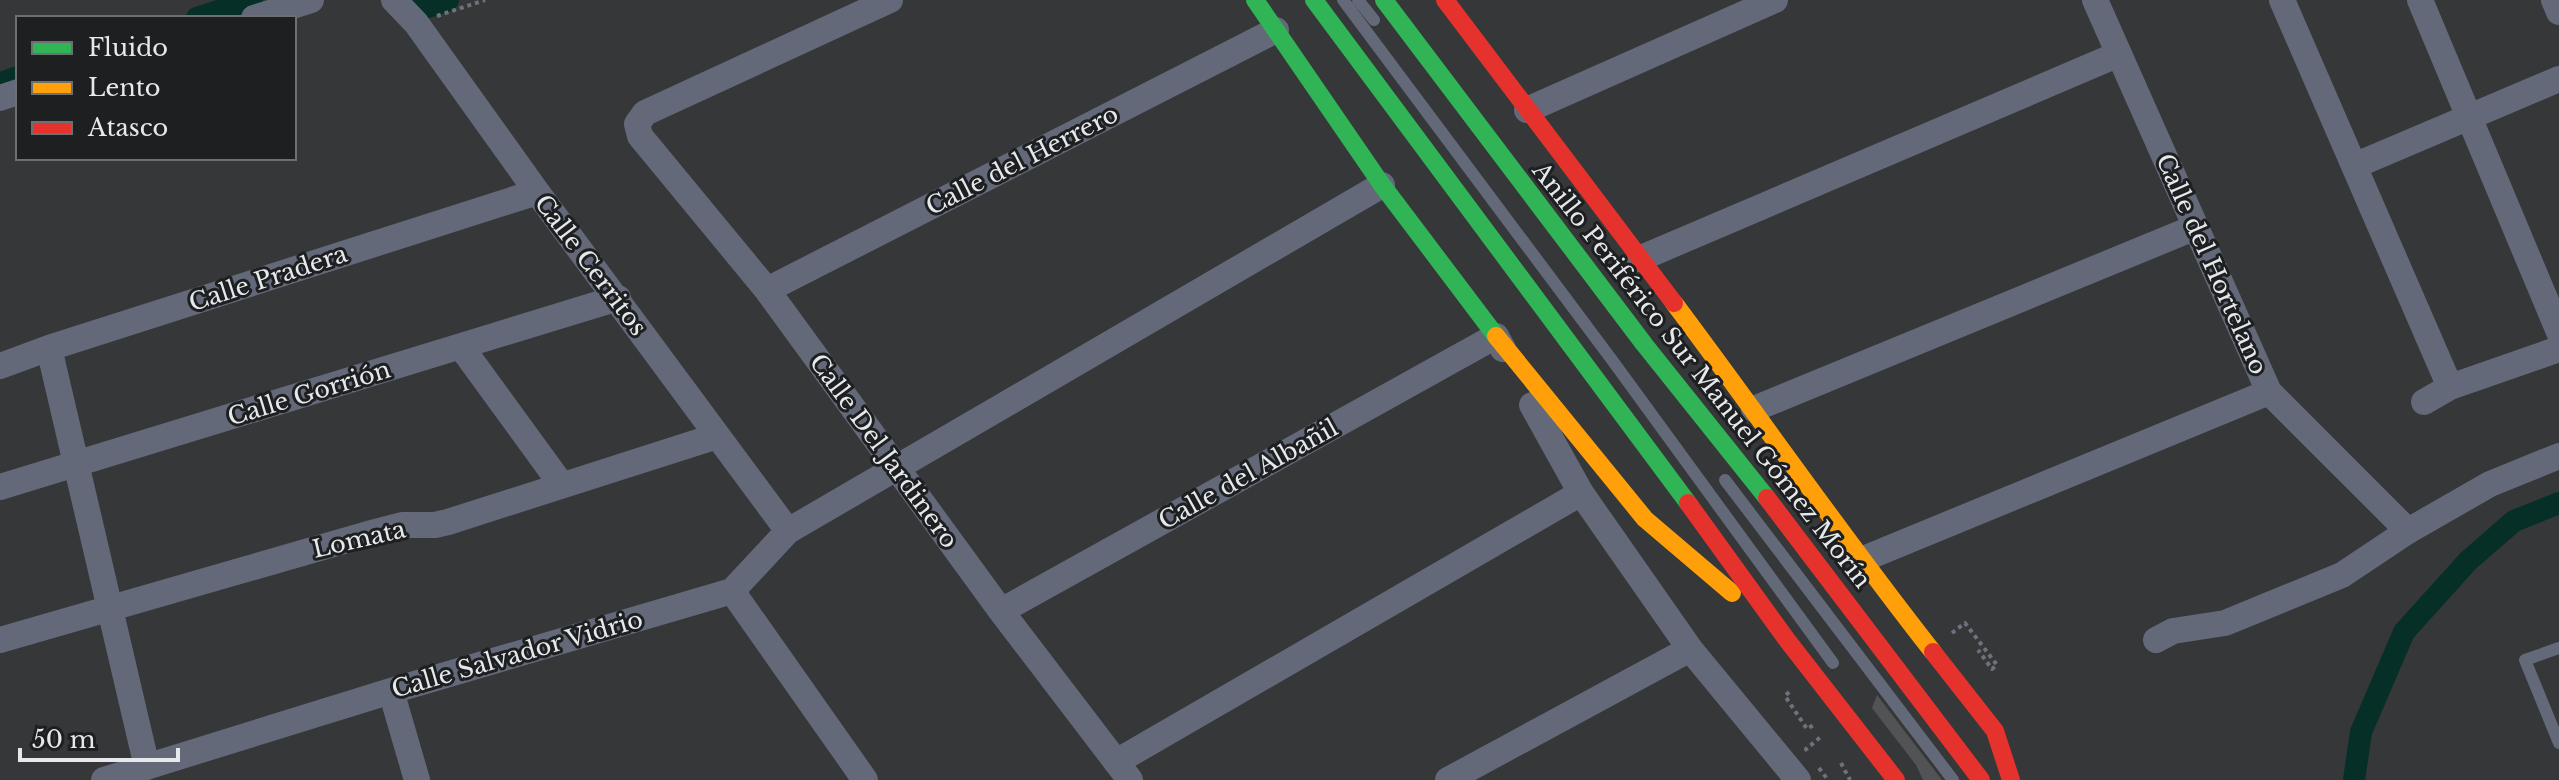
<svg xmlns="http://www.w3.org/2000/svg" width="2559" height="780" font-family="'Libre Baskerville',serif">
	<rect width="100%" height="100%" fill="#353739"/>
	<g fill="none" stroke-linecap="round" stroke-linejoin="round">
		<path stroke="#052f27" stroke-width="22" d="M417 0 428 7 448 0
			M197 18 252 0
			M0 83 18 77
			M2354 780 2361 732 2404 632 2468 561 2514 521 2559 503"/>
	</g>
	<path fill="#515354" d="M1877 695 1942 780H1923L1916 765 1872 708Z"/>
	<g fill="none" stroke-linecap="round" stroke-linejoin="round">
		<path stroke="#6e727c" stroke-width="4" stroke-dasharray="4 4" stroke-linecap="butt" d="M437 16 485 0
			M1952 633 1965 623 1997 665 1992 669 1978 650
			M1789 692 1785 696 1807 729 1815 724
			M1807 751 1806 749 1822 736
			M1841 763 1850 780
			M1819 768 1828 780"/>
		<path stroke="#646979" stroke-width="12" d="M1343 0 1612 360 1833 663
			M1358 0 1374 20
			M1725 480 1953 780
			M2559 648 2525 660 2559 743"/>
		<path stroke="#646979" stroke-width="26" d="M394 0 416 23 537 192 788 531
			M890 0 645 113 637 124 640 136 767 290 1001 611 1130 780
			M2095 0 2269 392 2408 531
			M2282 0 2450 387
			M2420 0 2559 332
			M2554 0 2559 12
			M254 18 311 0
			M0 98 18 92
			M1527 110 1775 0
			M2354 166 2559 79
			M1639 259 2119 54
			M767 290 1276 30
			M49 348 147 767
			M462 348 561 484
			M0 366 49 348 537 192
			M2424 402 2450 387 2559 349
			M1532 405 1581 493 1690 649 1798 780
			M1754 409 2196 227
			M0 487 618 298
			M1861 560 2269 392
			M732 591 865 780
			M1001 611 1496 336 1503 349
			M0 640 375 532 402 525H435L448 522 717 436
			M2156 640 2173 631 2225 623 2342 575 2408 531 2490 484 2559 456
			M391 691 417 780
			M1116 762 1581 493
			M104 780 391 691 732 591 788 531 1382 185
			M1448 780 1690 649"/>
		<path stroke="#30b455" stroke-width="18" d="M1255 0 1382 185 1496 336
			M1314 0 1688 503
			M1384 0 1644 344 1767 498"/>
		<path stroke="#ff9f0a" stroke-width="18" d="M1674 303C1761 419 1843 538 1933 652
			M1496 336 1645 519 1732 593"/>
		<path stroke="#e5322d" stroke-width="18" d="M1445 0 1674 303
			M1767 498 1981 780
			M1688 503 1787 640 1896 780
			M1933 652 1995 731 2011 780"/>
	</g>
	<g text-anchor="middle" dominant-baseline="central" stroke-width="6" stroke-linejoin="round" paint-order="stroke">
		<g font-size="24" fill="#e6e9eb" stroke="#1d1f21">
			<text transform="translate(1022 160) rotate(-27)">Calle del Herrero</text>
			<text transform="translate(2212 264) rotate(66)">Calle del Hortelano</text>
			<text transform="translate(591 265) rotate(53)">Calle Cerritos</text>
			<text transform="translate(268 278) rotate(-18)">Calle Pradera</text>
			<text transform="translate(1702 375) rotate(52)">Anillo Periférico Sur Manuel Gómez Morín</text>
			<text transform="translate(309 393) rotate(-17)">Calle Gorrión</text>
			<text transform="translate(884 451) rotate(54)">Calle Del Jardinero</text>
			<text transform="translate(1248 474) rotate(-29)">Calle del Albañil</text>
			<text transform="translate(359 539) rotate(-13)">Lomata</text>
			<text transform="translate(517 654) rotate(-16)">Calle Salvador Vidrio</text>
		</g>
	</g>
	<rect x="16" y="16" width="280" height="144" fill="#1d1f21" stroke="#6d7072" stroke-width="2"/>
	<rect x="32" y="42" width="40" height="12" fill="#30b455" stroke="#6d7072" stroke-width="2"/>
	<text x="88" y="56" font-size="24" fill="#e6e9eb">Fluido</text>
	<rect x="32" y="82" width="40" height="12" fill="#ff9f0a" stroke="#6d7072" stroke-width="2"/>
	<text x="88" y="96" font-size="24" fill="#e6e9eb">Lento</text>
	<rect x="32" y="122" width="40" height="12" fill="#e5322d" stroke="#6d7072" stroke-width="2"/>
	<text x="88" y="136" font-size="24" fill="#e6e9eb">Atasco</text>
	<path d="M20 748v12h158v-12" fill="none" stroke="#e6e9eb" stroke-width="4"/>
	<text x="32" y="748" font-size="24" fill="#e6e9eb" stroke="#1d1f21" stroke-width="6" paint-order="stroke">50 m</text>
</svg>
